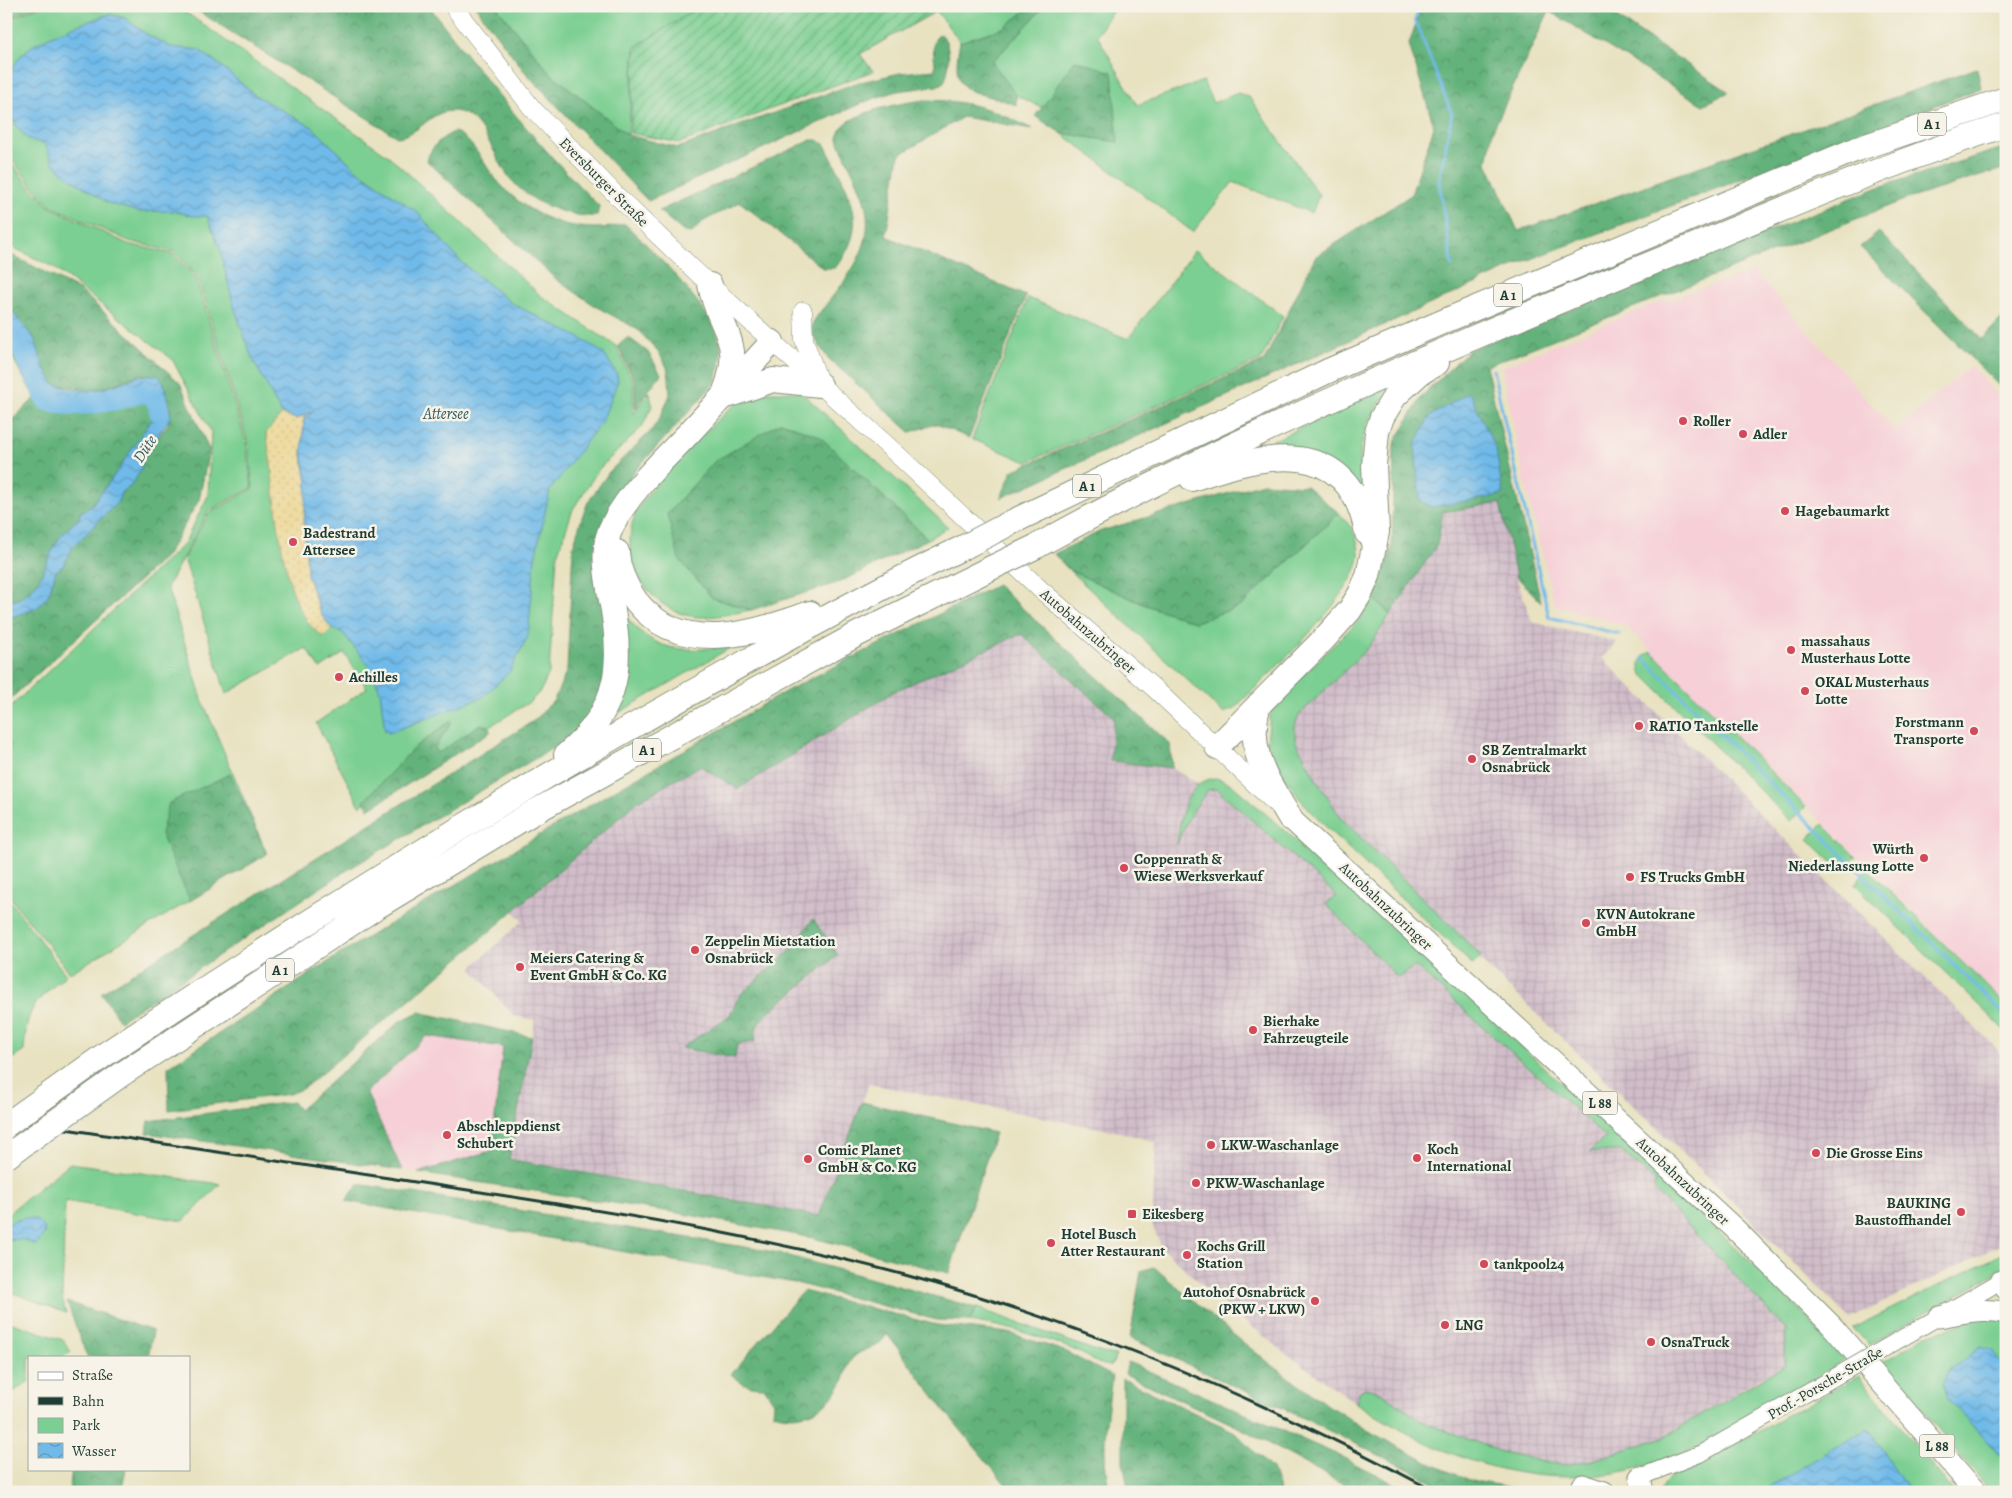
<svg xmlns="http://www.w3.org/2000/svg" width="2012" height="1498" font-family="Alegreya,serif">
	<defs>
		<pattern id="industrial-grid" width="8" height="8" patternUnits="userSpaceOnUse" patternTransform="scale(1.25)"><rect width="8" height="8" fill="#d1bdc9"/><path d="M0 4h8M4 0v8" fill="none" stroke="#b3a3ad"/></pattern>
		<pattern id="forest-crowns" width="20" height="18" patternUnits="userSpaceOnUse" patternTransform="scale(1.25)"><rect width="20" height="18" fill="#64b27c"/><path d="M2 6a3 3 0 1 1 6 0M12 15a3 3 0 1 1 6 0" fill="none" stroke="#529266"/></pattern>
		<pattern id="sand-dots" width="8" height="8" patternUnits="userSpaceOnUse" patternTransform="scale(1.25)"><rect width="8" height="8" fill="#eeda9e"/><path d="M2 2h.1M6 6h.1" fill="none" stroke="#ccbc89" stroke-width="1.8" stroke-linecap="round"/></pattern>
		<pattern id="garden-furrows" width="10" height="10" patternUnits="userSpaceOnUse" patternTransform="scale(1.25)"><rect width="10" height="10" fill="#7bcf92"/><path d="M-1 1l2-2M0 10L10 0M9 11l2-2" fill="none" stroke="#64a978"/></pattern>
		<pattern id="water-waves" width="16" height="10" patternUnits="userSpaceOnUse" patternTransform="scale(1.25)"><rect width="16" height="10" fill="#70bae9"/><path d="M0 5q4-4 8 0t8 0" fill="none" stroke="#5b98be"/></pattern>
	</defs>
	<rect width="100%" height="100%" fill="#f7f3e8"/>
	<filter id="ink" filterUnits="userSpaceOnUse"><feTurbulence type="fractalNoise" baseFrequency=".02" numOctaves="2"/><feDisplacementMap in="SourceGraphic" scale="10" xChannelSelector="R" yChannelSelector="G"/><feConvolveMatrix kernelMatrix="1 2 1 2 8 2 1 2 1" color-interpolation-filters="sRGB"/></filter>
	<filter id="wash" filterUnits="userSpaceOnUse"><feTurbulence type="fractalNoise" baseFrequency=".0096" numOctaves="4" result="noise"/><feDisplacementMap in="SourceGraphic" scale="20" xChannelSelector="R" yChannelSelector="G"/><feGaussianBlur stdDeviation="1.12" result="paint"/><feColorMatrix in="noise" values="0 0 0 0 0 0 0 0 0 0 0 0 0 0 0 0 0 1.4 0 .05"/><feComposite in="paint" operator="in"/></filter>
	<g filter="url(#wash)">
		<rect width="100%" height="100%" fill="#e8e2c1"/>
		<path fill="#f6cfd7" d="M1754 271 1895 431 1970 366 2006 404V1005L1626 626 1555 606 1524 478 1502 367 1649 306Z
			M427 1036 504 1047 491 1151 418 1173 402 1170 366 1092Z"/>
		<path fill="url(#industrial-grid)" d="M1501 503 1516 576 1532 622 1617 642 1602 658 2006 1058V1242L1850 1319 1708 1177 1479 959 1481 956 1341 818 1316 779 1295 740V725L1300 714 1368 648 1437 545 1443 512Z
			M1012 599 1170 744 1172 768 1208 790 1217 789 1656 1182 1823 1347 1762 1377 1664 1437 1593 1460 1562 1465 1502 1452 1423 1422 1381 1392H1359L1356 1403 1284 1352 1226 1306 1162 1248 1152 1224 1156 1142 1124 1133 869 1084 819 1216 508 1158 535 1020 514 1016 471 968 522 921 512 909 638 801 799 710Z"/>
		<path fill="#7bcf92" stroke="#4d8663" d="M6 6H37L6 18Z
			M41 6H174L191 16 390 157 541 296 616 346 633 382V414L650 392 652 406 642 427 599 469 573 509 557 556 549 673 541 690 531 701 360 806 316 723 367 688 344 653 320 669 306 648 226 694 184 558 209 513 253 489 248 442 198 277 174 252 129 241 49 205 30 184 6 149V20Z
			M496 6H701L635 47 628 135 550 73Z
			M933 6H1032L1003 28 960 42Z
			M1045 6H1116L1097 35 1137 105 1203 81 1213 103 1238 93 1249 97 1319 195 1312 213 1233 182 1193 232 1061 133 1118 142 1075 60 1042 108 1016 95 992 62Z
			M6 154 28 185 48 206 128 244 173 254 196 278 246 442 252 488 208 511 167 587 203 702 267 854 70 973 10 897 6 898V750L11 746 6 738V711L184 544 208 496 211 432 172 359 53 267 6 244Z
			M1195 250 1283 316 1261 360 1027 462 972 439 1028 298 1128 339Z
			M1390 387 1367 424 1360 451 1364 500 1342 471 1237 457Z
			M751 392H801L948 527 928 539 819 436 712 598 751 610C734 613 714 618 698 617 647 613 614 554 638 509 650 488 668 471 684 454 706 431 726 410 751 392Z
			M1339 513C1350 525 1358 535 1359 553 1361 593 1263 679 1234 709L1223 713 1069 570 1143 604 1195 622 1241 606Z
			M1374 599 1390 615 1368 648 1300 714 1295 725V740L1316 779 1341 818 1481 956 1473 965 1330 831 1299 798 1274 762 1267 741 1271 707 1359 620Z
			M620 608C652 655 684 653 735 645L615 715 626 685 628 658Z
			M1652 652 1806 807 1791 821 1641 673C1638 662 1641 656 1652 652Z
			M1216 778 1231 784 1312 854 1639 1155 1804 1314 1845 1359C1787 1396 1722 1442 1656 1463 1544 1498 1450 1463 1356 1403L1359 1392 1365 1388 1381 1392 1423 1422 1502 1452 1562 1465 1593 1460 1664 1437 1785 1365 1786 1330 1654 1189 1656 1182 1621 1151 1589 1152 1606 1137 1415 966 1398 978 1326 904 1337 896 1217 789 1208 790C1194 808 1184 823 1177 845 1180 820 1184 781 1216 778Z
			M1823 824 1856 857 1844 868 1839 869 1808 839Z
			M1867 869 2006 1005V1032L1855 884Z
			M10 901 66 975C33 1005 27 1005 24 1051L6 1063V903Z
			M70 1163 220 1184 184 1221 65 1201 62 1298 66 1313 6 1290V1215Z
			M2006 1252V1267L1869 1345 1853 1328Z
			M977 1308 1102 1353 1116 1355 1112 1365C1100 1368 1088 1356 1077 1351 1039 1336 1010 1327 969 1321Z
			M1986 1316 2006 1321V1492H1991L1987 1488 1883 1362 1927 1335Z
			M6 1321 63 1340 71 1352 63 1357H29V1381L6 1397Z
			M1859 1376 1954 1492H1660L1664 1483 1671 1477 1705 1461Z"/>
		<path fill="url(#forest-crowns)" stroke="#427858" d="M190 6H429C482 76 537 145 599 206L597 216C566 218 525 201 507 174 493 155 482 113 454 111 429 110 422 134 397 137Z
			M475 6H496L550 73 628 135 678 148 856 83 900 73 935 70C936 57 928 40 941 34 952 44 950 72 943 84L937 86 897 91 864 102 648 201 525 72Z
			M1032 6H1045L992 62 1016 95V105C974 88 948 100 960 42L1003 28Z
			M1422 6H1600L1729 92 1703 105 1549 11 1493 130 1487 163 1518 231 1977 68 1981 88 1521 263 1001 498 1012 471 1264 361 1315 257 1411 195 1434 127 1409 44Z
			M1075 60 1112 72 1118 142 1061 133 1035 116 1042 108Z
			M925 100C971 101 991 108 1032 129L963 117 899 155 886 236 1026 296 969 438 936 424 910 432 827 357 810 331C813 318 824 308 832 297 846 280 859 262 865 241 873 210 859 185 846 158 844 152 838 143 838 137 838 113 906 102 925 100Z
			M454 132C469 135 485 165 494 177 526 217 576 237 625 224 650 248 714 310 720 343 723 357 720 371 714 384L634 472 608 511 609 677 586 722 563 742 344 872 120 1021 101 993 535 720 554 700 567 670 573 547 582 517 588 502 609 472 650 432 660 418 670 395 669 378 667 367 658 351 637 329 597 307 557 280 427 161C430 147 441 138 454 132Z
			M811 140H818L825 145C847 190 873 223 835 268H823L740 202 702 222 692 233 684 232 659 211Z
			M2006 147V168L1904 200 1486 366 1541 602 1516 576 1500 503 1443 512 1437 545 1390 615 1374 599 1392 548 1394 444 1422 396 1469 350 1879 187Z
			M1879 232 1982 339 2006 314V354L2000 359 2006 367V393L1860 247Z
			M6 252 81 291 180 383 209 450 199 500 167 555 6 703V619L36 608 48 596 56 571 64 565 72 548 117 503 122 492 131 486 141 470 142 461 168 424 171 409 163 381 141 374 105 388 90 390 54 384 44 367 34 338 11 310 6 309Z
			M6 325 12 329 44 392 115 403 143 391 152 400 155 415 111 480 90 508 80 512 79 518C71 526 65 531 58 540 42 566 42 595 6 603V426L35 398 6 346Z
			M628 337 648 352 661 374 635 409V382L618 346Z
			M781 422 819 436 928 539 840 582 751 610 712 598 679 559 667 514 715 461Z
			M1263 483 1306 486 1339 513 1241 606 1195 622 1143 604 1069 570 1054 554 1101 531Z
			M997 585 1170 744 1172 768 1110 761 1114 718 1021 634 895 691 738 789 700 766 638 801 471 948 304 1088 289 1094 169 1110 168 1067 351 947 605 796 790 689Z
			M451 721V724L435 747 436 753 442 751 480 724 489 726 490 732 369 809 364 801 415 747Z
			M230 774 267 854 190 901 161 834 169 803Z
			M813 919 838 955 765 1015 757 1026 754 1042 737 1044 735 1058 681 1048 729 1016 740 995 790 951Z
			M419 1012 532 1037 509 1159 819 1216 862 1102 995 1133 949 1273 813 1238 678 1213 418 1173 491 1151 503 1047 427 1036 366 1092 402 1170 147 1133 149 1121 293 1102 299 1110 400 1021Z
			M358 1184 775 1252 977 1308 969 1321 937 1320 800 1284 346 1201Z
			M1154 1267C1232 1335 1313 1404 1406 1451 1428 1462 1451 1474 1476 1481 1490 1485 1511 1485 1523 1492H1450L1414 1472 1282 1408 1130 1338 1141 1271Z
			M803 1291 937 1325 1009 1333 1064 1351 1112 1376C1107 1416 1100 1452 1110 1492H1012L945 1411 887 1334C875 1352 870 1345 856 1355 847 1361 847 1372 843 1381 829 1409 803 1422 773 1413L774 1402 764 1387C749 1387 742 1384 731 1374Z
			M67 1302 153 1331 148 1357H87Z
			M1128 1362 1338 1455 1410 1492H1358L1236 1426 1125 1374Z
			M1123 1379 1235 1432 1272 1469 1280 1492H1129L1123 1463Z
			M72 1469H126L121 1492H69Z"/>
		<path fill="url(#sand-dots)" stroke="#868c69" d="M317 409C313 422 303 439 302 452 301 462 307 472 307 482 307 534 298 585 332 629L323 637C318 632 311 627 307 621 276 574 277 489 266 433L282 414 296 419Z"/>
		<path fill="url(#garden-furrows)" stroke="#4d8663" d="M701 6H933L937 11 860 54 873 71 680 143 630 133 635 47Z"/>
		<path fill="url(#water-waves)" stroke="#487c8e" d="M109 14 125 18 146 34 171 47 199 50 220 65 255 95 312 127 357 170 417 212 461 262 511 303 580 338 603 353 616 372 618 381 602 421 550 490 535 558 528 636 510 671 483 697 389 733 385 731 380 691 370 667 342 632 332 629 322 616 307 575 304 521 307 481 302 452 304 418 314 411 296 419 282 414 252 358 233 304 220 249 207 216H193L174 211 139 212 108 203 67 176 53 163 45 144C38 142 28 140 24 135 0 109 0 73 27 50 40 38 91 20 109 14Z
			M6 309 11 310 34 338 44 367 54 384C69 390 89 392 105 388 126 383 134 373 157 375L163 381 171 416 142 461 141 470 131 486 122 492 117 503 72 548 64 565 56 571 48 596 37 608 6 619V603C42 595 42 566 58 540 64 531 71 526 79 518L80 513 90 507 111 480 155 415 152 400 143 391C133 394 124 400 114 403 94 409 59 408 44 392L12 329 6 325Z
			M1469 392 1496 449 1503 495 1431 507 1420 501 1415 446 1429 417Z
			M26 1218 35 1219 44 1227 45 1233 36 1245 25 1240 10 1239 6 1234V1227L13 1221Z
			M1981 1347 1992 1350 2006 1373V1462L1947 1398 1943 1384 1950 1369Z
			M1868 1428 1910 1492H1761Z"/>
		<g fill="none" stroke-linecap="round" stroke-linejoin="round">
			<path stroke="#70bae9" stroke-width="3" d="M1420 6 1415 20 1452 114 1439 182 1452 266
				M1493 370 1549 617 1619 634
				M1643 658 2006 1016"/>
			<path stroke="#70bae9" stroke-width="20" d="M6 326 16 339 47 401C68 408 98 404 120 399 131 396 139 392 150 393L159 405V412"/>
		</g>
	</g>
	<g filter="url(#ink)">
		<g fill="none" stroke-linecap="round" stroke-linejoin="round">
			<g stroke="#84907a" stroke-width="18">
				<path id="tertiary" d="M1909 1334 2006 1278
					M1640 1477 1702 1453 1821 1385"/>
			</g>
			<g stroke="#84907a" stroke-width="19">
				<path id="secondary" d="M453 6 532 108 619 198 710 285 900 457 1040 589 1155 689 1274 802
					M803 311 804 340 819 382"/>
			</g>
			<g stroke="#84907a" stroke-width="23">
				<path id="trunk" d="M1290 818 1735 1229 1831 1325 1976 1492
					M2001 1281 2006 1289
					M1939 1317C1962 1313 1983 1307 2006 1313
					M1640 1477 1643 1492
					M1583 1485 1604 1492"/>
			</g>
			<g stroke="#84907a" stroke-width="26">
				<path id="motorway" d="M710 285C719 331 745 340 725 391
					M727 396 773 380 820 385
					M1192 479C1264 454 1348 433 1367 533
					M1012 522 1328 371 1447 320 1857 149 2006 99
					M1037 546C1226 441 1425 357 1625 274 1751 223 1876 167 2006 125
					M617 552C618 570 626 587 636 601 680 657 754 634 810 613
					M1259 704C1245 751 1267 779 1290 818
					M1217 747 1323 640 1350 610 1360 594 1368 576 1377 532 1374 465 1377 432 1382 417 1395 396 1420 373 1437 363
					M566 755C621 709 624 661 610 595 606 573 601 545 613 524 631 490 661 462 688 434 716 404 744 373 772 342
					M107 1053C277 940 449 832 626 730 738 666 850 602 966 546
					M122 1074 378 906 534 812 856 635 987 570"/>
			</g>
			<use href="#tertiary" stroke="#fff" stroke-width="16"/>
			<use href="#secondary" stroke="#fff" stroke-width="18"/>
			<use href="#trunk" stroke="#fff" stroke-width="21"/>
			<use href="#motorway" stroke="#fff" stroke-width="24"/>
			<path stroke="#1f3d34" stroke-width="3" d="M6 1120C149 1141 292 1163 435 1185 593 1209 750 1233 905 1275 1090 1325 1267 1402 1436 1492"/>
			<g stroke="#84907a" stroke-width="18" stroke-linecap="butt">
				<path id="tertiary-bridge" d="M1821 1385 1909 1334"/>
			</g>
			<g stroke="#84907a" stroke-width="26" stroke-linecap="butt">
				<path id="motorway-bridge" d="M966 546 1012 522
					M987 570 1037 546
					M6 1125 107 1053
					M6 1157 122 1074"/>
			</g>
			<use href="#tertiary-bridge" stroke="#fff" stroke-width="16"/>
			<use href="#motorway-bridge" stroke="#fff" stroke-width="24"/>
		</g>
	</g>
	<g fill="#d1495b" stroke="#f7f3e8" stroke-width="2">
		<circle cx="1683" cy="421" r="5"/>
		<circle cx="1743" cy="434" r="5"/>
		<circle cx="1785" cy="511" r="5"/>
		<circle cx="293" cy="542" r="5"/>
		<circle cx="1791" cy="650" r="5"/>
		<circle cx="339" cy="677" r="5"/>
		<circle cx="1805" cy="691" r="5"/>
		<circle cx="1639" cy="726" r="5"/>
		<circle cx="1974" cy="731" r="5"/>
		<circle cx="1472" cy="759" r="5"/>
		<circle cx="1924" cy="858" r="5"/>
		<circle cx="1124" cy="868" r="5"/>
		<circle cx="1630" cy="877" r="5"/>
		<circle cx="1586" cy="923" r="5"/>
		<circle cx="695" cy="950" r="5"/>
		<circle cx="520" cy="967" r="5"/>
		<circle cx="1253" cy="1030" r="5"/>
		<circle cx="447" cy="1135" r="5"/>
		<circle cx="1211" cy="1145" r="5"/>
		<circle cx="1816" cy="1153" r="5"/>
		<circle cx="1417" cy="1158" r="5"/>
		<circle cx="808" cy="1159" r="5"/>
		<circle cx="1196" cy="1183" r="5"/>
		<circle cx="1961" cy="1212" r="5"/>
		<rect x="1127" y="1209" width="10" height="10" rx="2.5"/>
		<circle cx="1051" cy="1243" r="5"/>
		<circle cx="1187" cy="1255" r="5"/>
		<circle cx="1484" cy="1264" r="5"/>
		<circle cx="1315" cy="1301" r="5"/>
		<circle cx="1445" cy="1325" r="5"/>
		<circle cx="1651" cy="1342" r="5"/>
	</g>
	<g text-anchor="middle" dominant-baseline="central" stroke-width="5" stroke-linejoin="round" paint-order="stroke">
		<g fill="#f7f3e8" stroke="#60746a" stroke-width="1">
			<rect x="1918" y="112.5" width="28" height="23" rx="4"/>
			<rect x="1494" y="283.5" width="28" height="23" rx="4"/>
			<rect x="1073" y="474.5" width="28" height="23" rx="4"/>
			<rect x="633" y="738.5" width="28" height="23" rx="4"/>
			<rect x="266" y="958.5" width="28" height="23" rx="4"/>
			<rect x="1582.5" y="1091.5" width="35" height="23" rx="4"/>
			<rect x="1919.5" y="1434.5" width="35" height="23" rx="4"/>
		</g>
		<g font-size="14" font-weight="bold" fill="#1f3d34">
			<text x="1932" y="124">A 1</text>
			<text x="1508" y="295">A 1</text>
			<text x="1087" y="486">A 1</text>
			<text x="647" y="750">A 1</text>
			<text x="280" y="970">A 1</text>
			<text x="1600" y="1103">L 88</text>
			<text x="1937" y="1446">L 88</text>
		</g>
		<g font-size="15" fill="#1f3d34" stroke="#f7f3e8">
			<text transform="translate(604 182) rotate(45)">Eversburger Straße</text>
			<text transform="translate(1088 631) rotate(41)">Autobahnzubringer</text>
			<text transform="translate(1386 906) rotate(43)">Autobahnzubringer</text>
			<text transform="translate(1683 1181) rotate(43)">Autobahnzubringer</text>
			<text transform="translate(1825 1383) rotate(-30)">Prof.-Porsche-Straße</text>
		</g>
		<g font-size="15" font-weight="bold" fill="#1f3d34" stroke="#f7f3e8" text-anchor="start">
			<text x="1693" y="421">Roller</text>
			<text x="1753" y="434">Adler</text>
			<text x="1795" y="511">Hagebaumarkt</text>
			<text x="303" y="533">Badestrand<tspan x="303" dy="17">Attersee</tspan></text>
			<text x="1801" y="641">massahaus<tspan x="1801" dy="17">Musterhaus Lotte</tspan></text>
			<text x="349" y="677">Achilles</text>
			<text x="1815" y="682">OKAL Musterhaus<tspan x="1815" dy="17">Lotte</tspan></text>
			<text x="1964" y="722" text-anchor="end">Forstmann<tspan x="1964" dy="17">Transporte</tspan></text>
			<text x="1649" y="726">RATIO Tankstelle</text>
			<text x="1482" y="750">SB Zentralmarkt<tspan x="1482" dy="17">Osnabrück</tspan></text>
			<text x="1914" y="849" text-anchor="end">Würth<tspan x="1914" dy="17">Niederlassung Lotte</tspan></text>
			<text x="1134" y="859">Coppenrath &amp;<tspan x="1134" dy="17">Wiese Werksverkauf</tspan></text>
			<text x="1640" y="877">FS Trucks GmbH</text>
			<text x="1596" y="914">KVN Autokrane<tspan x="1596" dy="17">GmbH</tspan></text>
			<text x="705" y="941">Zeppelin Mietstation<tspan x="705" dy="17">Osnabrück</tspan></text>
			<text x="530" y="958">Meiers Catering &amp;<tspan x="530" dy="17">Event GmbH &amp; Co. KG</tspan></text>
			<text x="1263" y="1021">Bierhake<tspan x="1263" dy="17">Fahrzeugteile</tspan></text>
			<text x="457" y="1126">Abschleppdienst<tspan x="457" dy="17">Schubert</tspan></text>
			<text x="1221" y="1145">LKW-Waschanlage</text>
			<text x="1427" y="1149">Koch<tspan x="1427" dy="17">International</tspan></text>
			<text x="818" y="1150">Comic Planet<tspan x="818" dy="17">GmbH &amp; Co. KG</tspan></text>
			<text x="1826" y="1153">Die Grosse Eins</text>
			<text x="1206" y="1183">PKW-Waschanlage</text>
			<text x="1951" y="1203" text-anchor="end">BAUKING<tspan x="1951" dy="17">Baustoffhandel</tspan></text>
			<text x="1142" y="1214">Eikesberg</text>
			<text x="1061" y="1234">Hotel Busch<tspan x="1061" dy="17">Atter Restaurant</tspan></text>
			<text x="1197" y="1246">Kochs Grill<tspan x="1197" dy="17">Station</tspan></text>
			<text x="1494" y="1264">tankpool24</text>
			<text x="1305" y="1292" text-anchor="end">Autohof Osnabrück<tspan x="1305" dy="17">(PKW + LKW)</tspan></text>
			<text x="1455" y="1325">LNG</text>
			<text x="1661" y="1342">OsnaTruck</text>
		</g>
		<g font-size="16" font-style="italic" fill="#335c61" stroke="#f7f3e8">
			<text x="446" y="414">Attersee</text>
			<text transform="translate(145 449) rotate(-57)">Düte</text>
		</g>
	</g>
	<rect width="2012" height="1498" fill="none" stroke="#f7f3e8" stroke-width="25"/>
	<rect x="28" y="1356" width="162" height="115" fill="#f7f3e8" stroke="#a1aaa0"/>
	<rect x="38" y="1372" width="25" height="8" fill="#ffffff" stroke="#a1aaa0"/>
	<text x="72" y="1380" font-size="15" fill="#1f3d34">Straße</text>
	<rect x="38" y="1397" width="25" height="8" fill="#1f3d34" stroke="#a1aaa0"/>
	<text x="72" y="1406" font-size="15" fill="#1f3d34">Bahn</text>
	<rect x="38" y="1418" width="25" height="15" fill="#7bcf92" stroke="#a1aaa0"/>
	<text x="72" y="1430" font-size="15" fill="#1f3d34">Park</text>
	<rect x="38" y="1443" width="25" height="15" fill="url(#water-waves)" stroke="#a1aaa0"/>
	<text x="72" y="1456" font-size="15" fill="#1f3d34">Wasser</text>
</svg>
